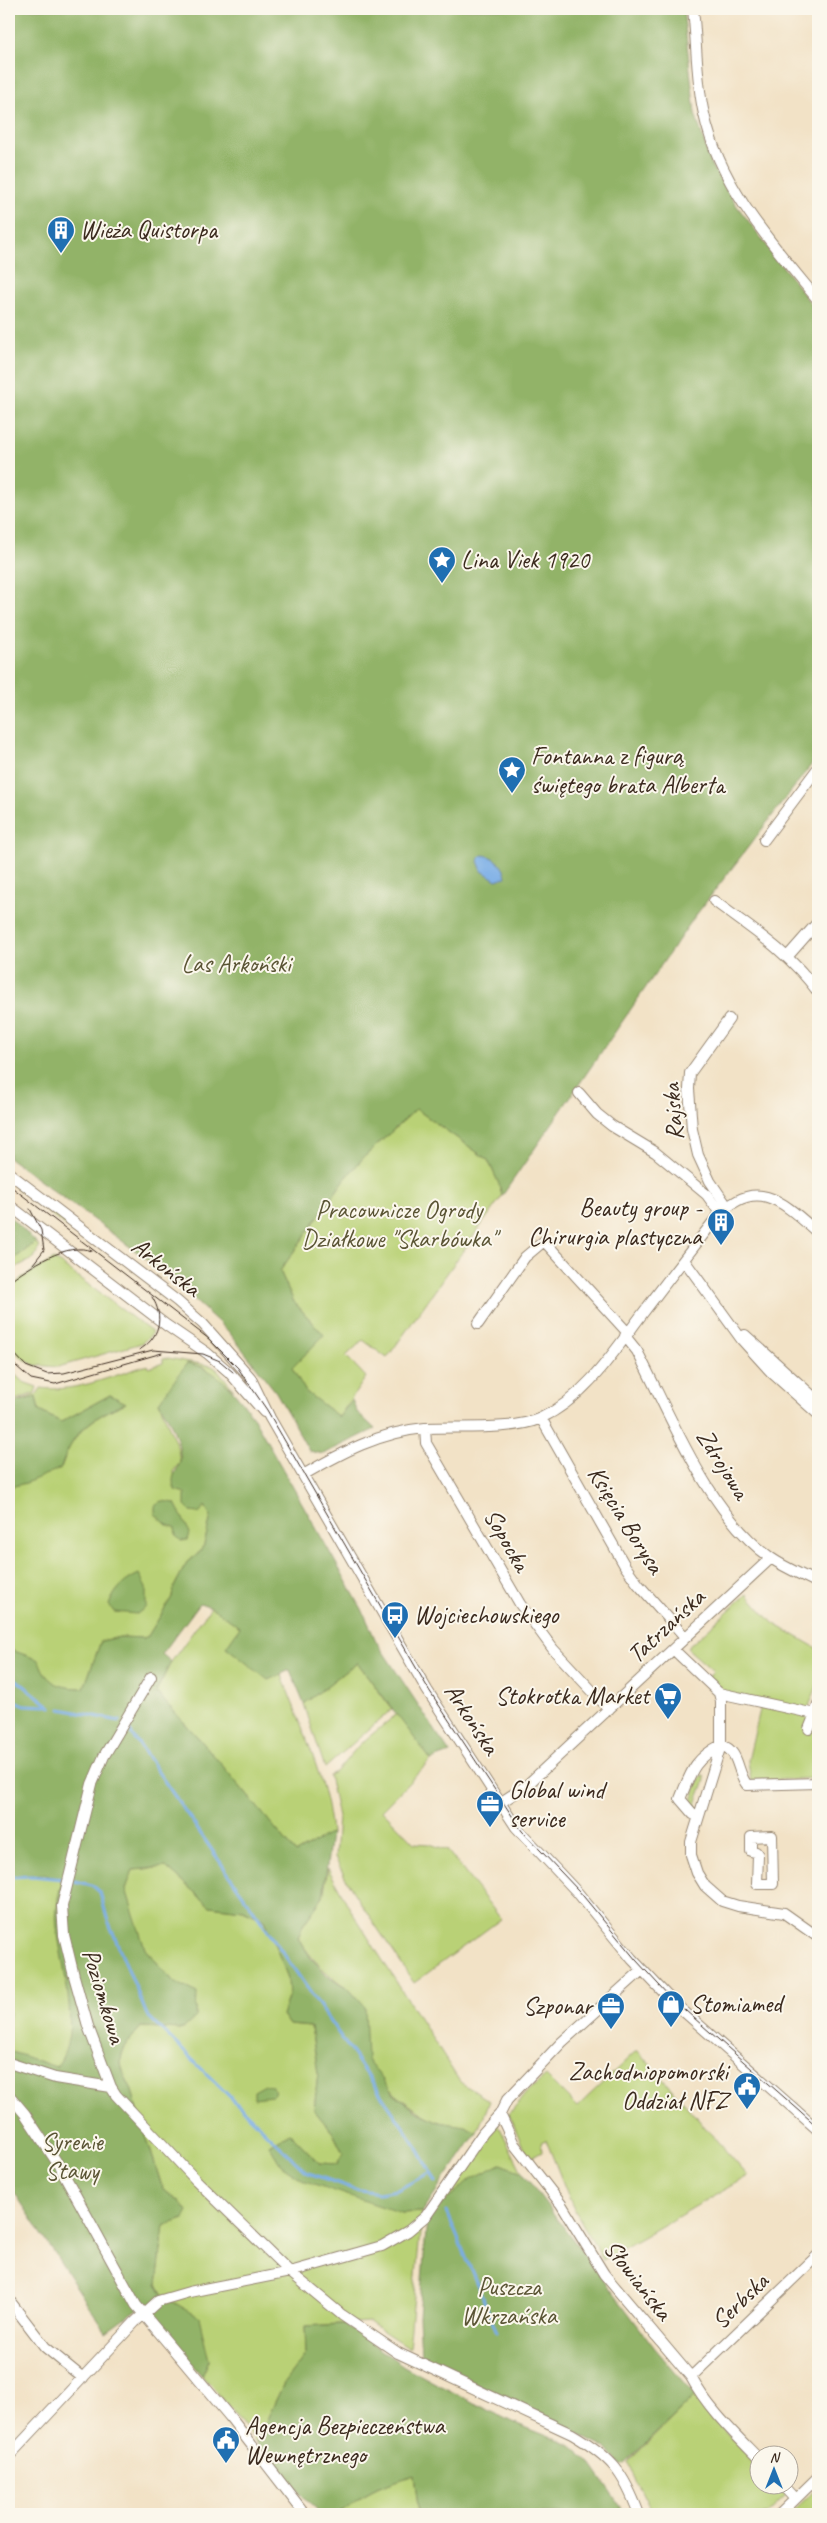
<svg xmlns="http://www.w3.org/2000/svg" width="827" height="2523" font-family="Caveat,sans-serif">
	<rect width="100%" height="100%" fill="#fbf7ec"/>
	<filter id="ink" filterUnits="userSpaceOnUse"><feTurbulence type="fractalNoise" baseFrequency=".02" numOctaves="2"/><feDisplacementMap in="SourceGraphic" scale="10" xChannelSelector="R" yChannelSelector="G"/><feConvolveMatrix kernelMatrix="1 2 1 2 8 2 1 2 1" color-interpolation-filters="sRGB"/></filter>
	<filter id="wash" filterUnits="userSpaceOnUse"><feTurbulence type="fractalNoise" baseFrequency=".0096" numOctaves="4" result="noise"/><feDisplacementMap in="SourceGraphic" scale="20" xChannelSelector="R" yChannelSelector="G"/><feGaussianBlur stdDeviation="1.12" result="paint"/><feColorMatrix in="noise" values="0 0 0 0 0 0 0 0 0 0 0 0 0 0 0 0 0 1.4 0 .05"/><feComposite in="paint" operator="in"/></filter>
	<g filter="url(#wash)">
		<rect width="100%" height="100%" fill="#f2e2c6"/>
		<path fill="#b9d176" stroke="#7a7e4a" d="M416 1109 488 1160 499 1184 502 1196 387 1358 363 1340 346 1356 366 1377 339 1417 306 1392 291 1368 324 1335 294 1302 280 1271 345 1179 363 1158Z
			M9 1179 78 1232 76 1234 9 1182Z
			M36 1242 39 1248 34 1258 9 1271V1263Z
			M54 1259 153 1333 142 1343 58 1367 34 1365 20 1357 9 1342V1290L21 1278Z
			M168 1358 212 1366 217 1369 234 1390 202 1366 159 1402 178 1449 180 1462 173 1472 200 1499 211 1516 204 1545 197 1555 187 1562 174 1587 172 1597 148 1636 144 1638 120 1637 101 1641 84 1688H69L81 1923 126 2086 9 2178V1486L61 1468C72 1432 92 1418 125 1403L110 1395 61 1422 39 1411 36 1397 17 1401 37 1394 41 1388C76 1393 114 1375 148 1365L149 1368 163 1363V1359Z
			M9 1369 23 1382 37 1387 35 1393 15 1400 9 1386Z
			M747 1594 773 1623 818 1649V1684L807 1711 818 1734V1778L751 1781 748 1761 762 1701 719 1691 708 1678 713 1671 687 1648Z
			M211 1607 240 1627 268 1680 281 1673C300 1725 326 1777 331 1833L296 1853 204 1744 156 1692 171 1662Z
			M357 1662 392 1709 325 1768 304 1704Z
			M397 1714 431 1760 382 1810 414 1843 430 1844 447 1850 501 1919 414 1983 352 1890 335 1858 338 1817 329 1775 336 1772 360 1744Z
			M704 1776 705 1780 694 1809 690 1806 700 1777Z
			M166 1867 210 1906 243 1910 265 1920 288 1978 289 1995 282 2015 289 2025 311 2027 318 2073 314 2110 333 2133 343 2153 337 2164 319 2163 290 2133 269 2145 374 2202 401 2213 422 2212 409 2348 369 2322 305 2326 306 2354 284 2383 256 2443 229 2406 202 2376 209 2360 163 2296 157 2284 164 2225 184 2219 179 2200 163 2190 131 2088C114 2058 120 2051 141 2027L184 2029 174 1982 145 1949 136 1927 126 1889 132 1870Z
			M328 1868 350 1909 460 2082 490 2101 477 2132C463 2124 450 2127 437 2121 414 2111 374 2081 366 2057 359 2035 355 2012 349 1989 327 1975 312 1960 298 1938L303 1925 323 1897Z
			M637 2050 748 2176 603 2260 572 2205 546 2140 541 2142 542 2152 531 2158 523 2147 509 2114 526 2093 546 2076 577 2107Z
			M497 2122 522 2172 501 2164 427 2218Z
			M695 2396 759 2468 760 2486H776L786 2496 767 2514H653L627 2463Z
			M414 2475 419 2514H338C359 2495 386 2482 414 2475Z
			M818 2487V2514H790Z"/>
		<path fill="#92b367" stroke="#666e42" d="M9 9H683L695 113 712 167 737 206 818 313V756L693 919 502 1196 499 1184 488 1160 416 1109 363 1158 345 1179 280 1271 294 1302 324 1335 292 1368 306 1392 339 1417 352 1400 357 1412 375 1429 323 1454 309 1451 276 1392 228 1331 159 1268 9 1158Z
			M9 1216 36 1242 9 1263Z
			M187 1363C217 1368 235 1392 252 1415L362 1609 376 1641 450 1753 431 1760 357 1662 304 1704 290 1670 268 1680 226 1647 240 1627 211 1607 200 1603 162 1654 171 1662 156 1692 204 1744 296 1853 331 1833 323 1897 303 1925 298 1938 311 1958 329 1977 349 1989 365 2007 367 2059 392 2092 416 2111 439 2122 465 2126 477 2132 422 2212 401 2213 305 2181 281 2165 269 2145 290 2133 319 2163 337 2164 343 2153 333 2133 314 2110 318 2073 311 2027 289 2025 282 2015 289 1995 288 1978 265 1920 243 1910 210 1906 166 1867 133 1870 126 1889 145 1949 174 1982 197 1993 196 2017 183 2029 141 2027C120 2051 114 2058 131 2088L163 2190 179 2200 188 2212 184 2219 164 2226 157 2284 163 2296 199 2317 209 2360 202 2376 142 2306 106 2332 9 2184V2051L56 2067C84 2035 61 1965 57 1927 55 1913 58 1896 62 1881L44 1874 9 1877V1649L39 1660C46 1684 60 1688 84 1688L101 1641 120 1637 144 1638 148 1636 172 1597 174 1587 187 1562 197 1555 204 1545 211 1516 205 1506 199 1513 191 1512 185 1506V1493L175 1490C169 1475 178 1472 180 1461 182 1443 168 1417 159 1402Z
			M9 1386 16 1402 36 1397 39 1411 61 1422 110 1395 126 1403C92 1417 72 1432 61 1468L26 1483 10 1487Z
			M162 1501 175 1503 190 1533 188 1540 181 1541 176 1536 175 1527 167 1525 155 1514V1506Z
			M139 1574 146 1587V1607L137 1614 114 1612 109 1605C115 1589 124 1581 139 1574Z
			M265 2085 272 2086 276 2091 272 2096 254 2098V2091Z
			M501 2164 522 2172 654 2347 695 2396 624 2464 620 2465 606 2448 421 2357 419 2317 427 2218 469 2180Z
			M344 2324 404 2366 437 2384 512 2422 570 2445 589 2461 621 2507 623 2514H419L414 2475 379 2487 362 2496 338 2514H320L256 2443 284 2383 306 2354 305 2326Z"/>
		<path fill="#79ade6" stroke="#5a6c82" d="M482 855C493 855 505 866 506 877L496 880 482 871 478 861Z"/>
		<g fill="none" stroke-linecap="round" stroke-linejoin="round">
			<path stroke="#79ade6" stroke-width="3" d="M9 1674 51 1707
				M9 1698 25 1705 47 1706
				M61 1709 119 1721
				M127 1727 417 2147 431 2172
				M9 1877 32 1876 63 1879
				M74 1881 92 1885 100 1892 107 1918 147 2015 306 2172 354 2189 379 2193 397 2190 431 2172 436 2182
				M447 2212 497 2332"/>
		</g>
	</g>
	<g filter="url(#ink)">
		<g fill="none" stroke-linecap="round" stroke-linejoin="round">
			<g stroke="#968672" stroke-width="12">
				<path id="minor" d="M693 9C697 43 696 81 704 114 720 187 772 244 818 300
					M764 840 818 768
					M714 901C753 930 789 952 818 992
					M788 956 818 922
					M579 1093 597 1114 612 1126 655 1152 707 1195 720 1213
					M9 1173 177 1301 203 1324 250 1377 270 1418 427 1690 516 1827 578 1893 632 1959 672 2001 818 2130
					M9 1205 166 1325 207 1353 229 1372 264 1412
					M727 1206 710 1181 698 1155 692 1129 689 1089 690 1073 729 1019
					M684 1260 742 1340 771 1372 818 1414
					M478 1324 525 1257 544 1241 628 1333
					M745 1335 818 1401
					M625 1336 637 1351C671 1416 709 1515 771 1558 785 1568 803 1575 818 1583
					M541 1418 625 1566 638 1584 685 1637
					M425 1428 426 1443 520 1604 553 1649 609 1709
					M303 1475C341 1453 380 1432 425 1428 457 1426 513 1431 541 1418 585 1398 615 1350 643 1313 667 1281 692 1249 717 1217 757 1174 785 1204 818 1233
					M673 1649 719 1693 721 1701V1745C694 1759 691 1772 680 1799L693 1814 698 1816
					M151 1677 104 1756 92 1784 62 1906 64 1935 74 1976 88 2026 111 2087 116 2095 196 2180 290 2272 342 2315 398 2353 572 2434C611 2457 623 2471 639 2514
					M719 1693 815 1714 818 1705
					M809 1729 815 1714
					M818 1783 747 1785C736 1771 740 1751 721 1745L691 1842V1855L697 1873 705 1886 722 1901 738 1906 784 1913 818 1937
					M500 1803 526 1786 771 1558
					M772 1836 773 1884H757L758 1855 756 1852 751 1851V1837Z
					M9 2063 55 2078 111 2087
					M9 2095 25 2114 60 2167 136 2305 230 2417 305 2514
					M500 2114 514 2144 561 2204 604 2274 691 2377C708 2409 735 2434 760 2460
					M9 2300 45 2347 83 2378
					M691 2377 818 2255
					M9 2456 135 2322 158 2301 189 2292 290 2272 382 2246 408 2231 426 2216 483 2133 500 2114 507 2100 562 2042 642 1970
					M783 2486 795 2499
					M780 2514 818 2477"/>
			</g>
			<use href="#minor" stroke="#fff" stroke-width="10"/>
			<path stroke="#3b2a1e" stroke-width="1" d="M9 1185 209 1339 238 1368 267 1410 429 1690 522 1831 579 1891 636 1960 669 1996 818 2127
				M30 1209 41 1230 44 1250 33 1264
				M9 1282C29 1267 68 1241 92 1251
				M9 1348 26 1366 47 1374 64 1373 153 1350 203 1354 220 1361 233 1372
				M139 1350C159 1339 165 1317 152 1297
				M9 1360 31 1379 55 1384 162 1353"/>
		</g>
	</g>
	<defs>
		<g id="building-pin" transform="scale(1.4375)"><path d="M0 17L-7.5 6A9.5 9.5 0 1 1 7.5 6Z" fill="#1f6fb2" stroke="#fbf7ec"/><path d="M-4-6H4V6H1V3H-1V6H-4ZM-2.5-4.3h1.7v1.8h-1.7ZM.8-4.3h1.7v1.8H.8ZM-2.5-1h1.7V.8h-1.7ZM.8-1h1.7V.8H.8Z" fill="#fff"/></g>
		<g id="sight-pin" transform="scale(1.4375)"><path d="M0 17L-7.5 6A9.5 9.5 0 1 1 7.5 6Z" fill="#1f6fb2" stroke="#fbf7ec"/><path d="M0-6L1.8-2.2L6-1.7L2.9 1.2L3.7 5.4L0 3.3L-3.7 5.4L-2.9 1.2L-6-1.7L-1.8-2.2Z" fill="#fff"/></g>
		<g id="bus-pin" transform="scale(1.4375)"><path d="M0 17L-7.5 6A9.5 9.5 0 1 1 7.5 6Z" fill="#1f6fb2" stroke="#fbf7ec"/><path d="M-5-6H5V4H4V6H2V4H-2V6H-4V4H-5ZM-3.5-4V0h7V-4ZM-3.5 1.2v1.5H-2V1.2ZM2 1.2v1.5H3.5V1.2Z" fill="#fff"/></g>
		<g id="supermarket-pin" transform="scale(1.4375)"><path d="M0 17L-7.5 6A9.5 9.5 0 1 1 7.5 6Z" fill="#1f6fb2" stroke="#fbf7ec"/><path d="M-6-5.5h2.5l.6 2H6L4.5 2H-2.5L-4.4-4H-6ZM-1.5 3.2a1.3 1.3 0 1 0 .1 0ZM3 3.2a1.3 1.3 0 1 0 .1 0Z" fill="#fff"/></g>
		<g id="office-pin" transform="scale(1.4375)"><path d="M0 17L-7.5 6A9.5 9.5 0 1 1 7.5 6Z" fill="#1f6fb2" stroke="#fbf7ec"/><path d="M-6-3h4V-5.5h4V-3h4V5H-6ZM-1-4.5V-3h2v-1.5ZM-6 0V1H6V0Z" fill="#fff"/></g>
		<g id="shop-pin" transform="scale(1.4375)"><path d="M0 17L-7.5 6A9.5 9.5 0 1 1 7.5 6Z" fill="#1f6fb2" stroke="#fbf7ec"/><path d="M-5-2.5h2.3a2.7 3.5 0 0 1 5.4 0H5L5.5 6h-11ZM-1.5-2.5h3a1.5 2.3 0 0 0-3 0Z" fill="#fff"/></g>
		<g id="civic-pin" transform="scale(1.4375)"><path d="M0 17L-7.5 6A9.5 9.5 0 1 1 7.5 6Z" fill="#1f6fb2" stroke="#fbf7ec"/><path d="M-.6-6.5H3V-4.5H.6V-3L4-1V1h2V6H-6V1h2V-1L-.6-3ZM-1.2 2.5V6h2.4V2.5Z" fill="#fff"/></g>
	</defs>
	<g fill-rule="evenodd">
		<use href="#building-pin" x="61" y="230"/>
		<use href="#sight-pin" x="442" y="560"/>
		<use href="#sight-pin" x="512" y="770"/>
		<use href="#building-pin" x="721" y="1222"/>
		<use href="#bus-pin" x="395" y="1615"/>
		<use href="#supermarket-pin" x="668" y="1696"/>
		<use href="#office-pin" x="490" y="1804"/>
		<use href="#shop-pin" x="671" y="2004"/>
		<use href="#office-pin" x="611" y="2006"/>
		<use href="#civic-pin" x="747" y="2086"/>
		<use href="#civic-pin" x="226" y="2440"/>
	</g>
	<g text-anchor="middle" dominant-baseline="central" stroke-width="4" stroke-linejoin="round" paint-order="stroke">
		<g font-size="25" fill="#3b2a1e" stroke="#fbf7ec" text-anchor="start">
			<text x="80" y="230">Wieża Quistorpa</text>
			<text x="461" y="560">Lina Viek 1920</text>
			<text x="531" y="756">Fontanna z figurą<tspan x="531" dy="29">świętego brata Alberta</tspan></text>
			<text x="702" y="1208" text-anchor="end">Beauty group -<tspan x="702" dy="29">Chirurgia plastyczna</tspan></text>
			<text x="414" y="1615">Wojciechowskiego</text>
			<text x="649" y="1696" text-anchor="end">Stokrotka Market</text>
			<text x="509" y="1790">Global wind<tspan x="509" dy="29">service</tspan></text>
			<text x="690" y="2004">Stomiamed</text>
			<text x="592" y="2006" text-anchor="end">Szponar</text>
			<text x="728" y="2072" text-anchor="end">Zachodniopomorski<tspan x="728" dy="29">Oddział NFZ</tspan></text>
			<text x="245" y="2426">Agencja Bezpieczeństwa<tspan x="245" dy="29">Wewnętrznego</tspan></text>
		</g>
		<g font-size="25" fill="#5a5434" stroke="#fbf7ec">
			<text x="236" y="964">Las Arkoński</text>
			<text x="399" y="1210">Pracownicze Ogrody<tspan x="399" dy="29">Działkowe "Skarbówka"</tspan></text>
			<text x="72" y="2142">Syrenie<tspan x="72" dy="29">Stawy</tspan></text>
			<text x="509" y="2287">Puszcza<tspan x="509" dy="29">Wkrzańska</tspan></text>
		</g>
		<g font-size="25" fill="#3b2a1e" stroke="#fbf7ec">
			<text transform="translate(673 1112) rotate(-94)">Rajska</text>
			<text transform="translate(166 1267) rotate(38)">Arkońska</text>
			<text transform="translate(723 1464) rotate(58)">Zdrojowa</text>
			<text transform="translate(626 1520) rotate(58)">Księcia Borysa</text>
			<text transform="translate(507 1540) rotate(60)">Sopocka</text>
			<text transform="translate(666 1626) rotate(-43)">Tatrzańska</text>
			<text transform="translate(472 1719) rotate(57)">Arkońska</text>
			<text transform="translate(104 1996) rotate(73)">Poziomkowa</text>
			<text transform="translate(638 2280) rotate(52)">Słowiańska</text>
			<text transform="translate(740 2301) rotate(-44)">Serbska</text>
		</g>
	</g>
	<rect width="827" height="2523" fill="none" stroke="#fbf7ec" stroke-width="30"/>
	<g transform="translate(774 2470)"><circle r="24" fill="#fbf7ec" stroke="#aea59a"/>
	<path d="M0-4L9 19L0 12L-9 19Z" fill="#1f6fb2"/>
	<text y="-8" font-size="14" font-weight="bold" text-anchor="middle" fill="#3b2a1e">N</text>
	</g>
</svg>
